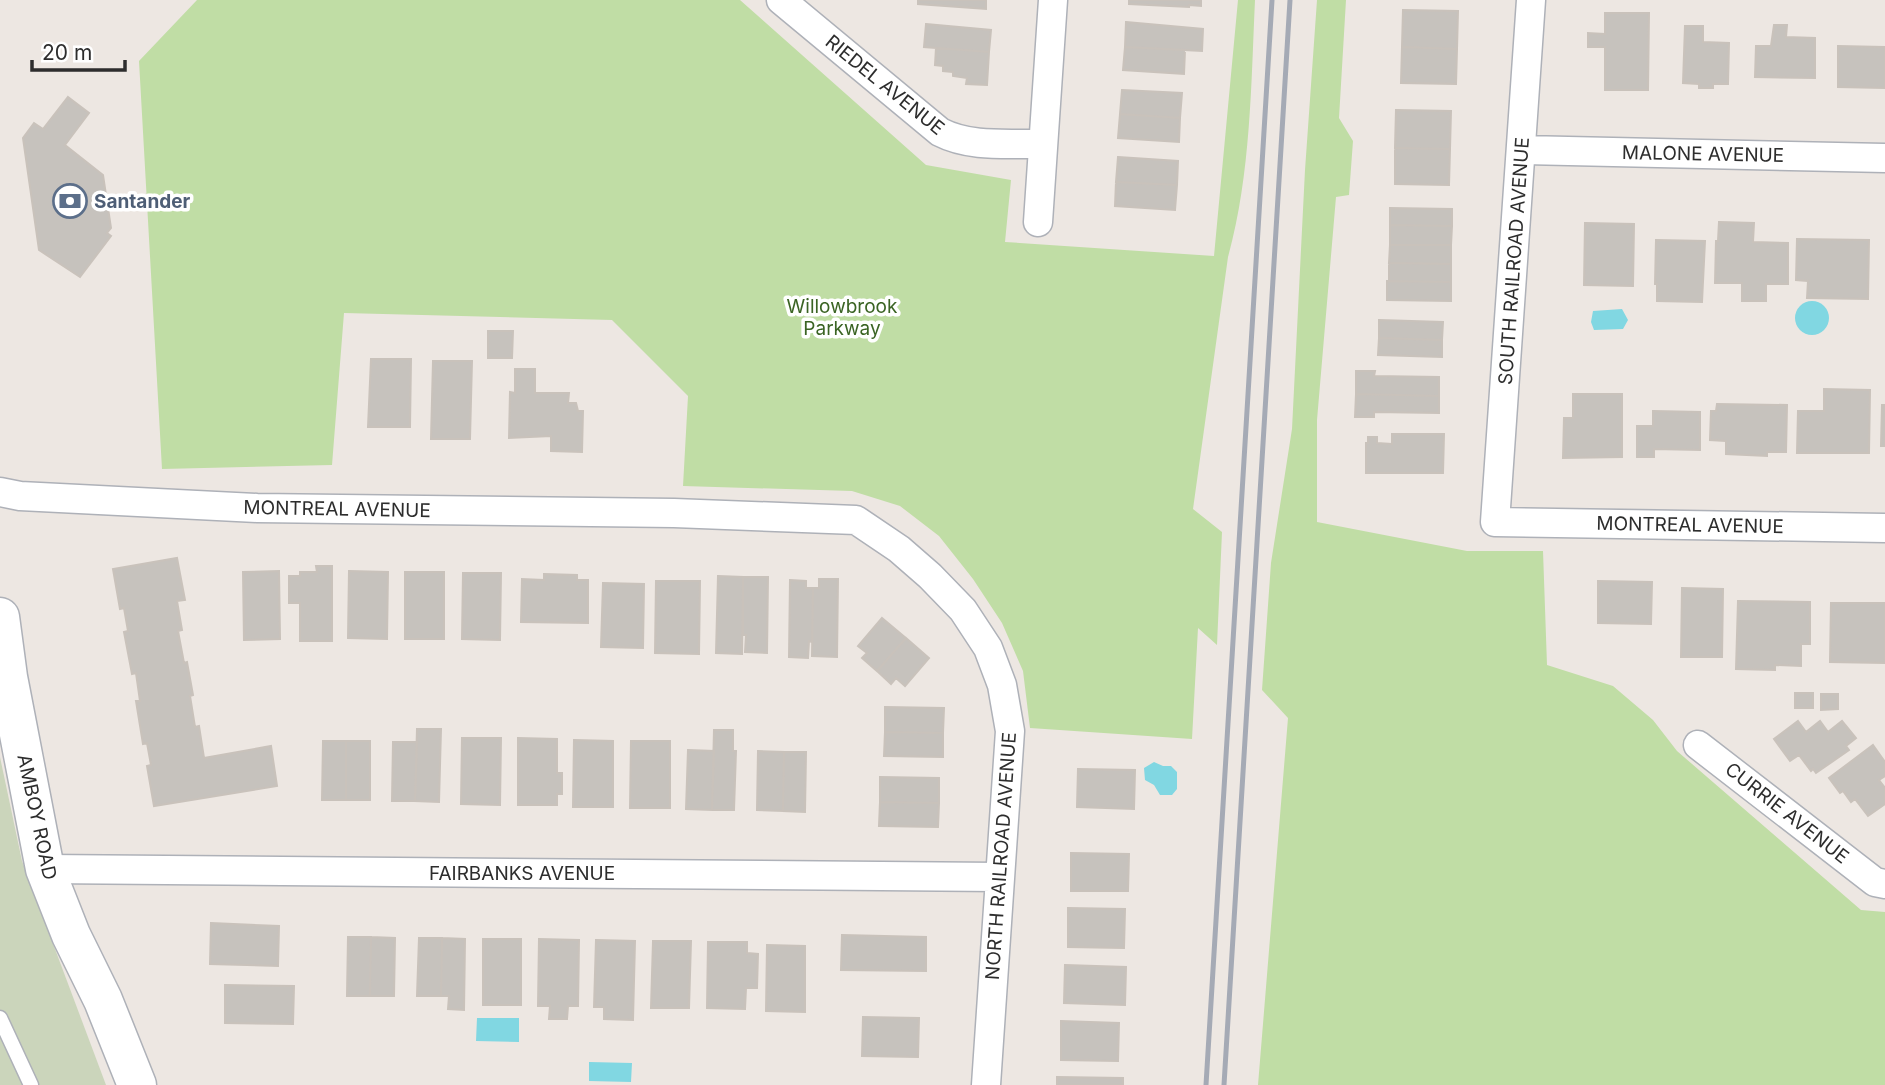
<svg xmlns="http://www.w3.org/2000/svg" width="1885" height="1085" font-family="Inter,sans-serif">
	<rect width="100%" height="100%" fill="#ede7e2"/>
	<path fill="#c0dda5" d="M197 0H740L926 165 1011 180 1005 242 1214 256 1238 0H1255C1251 85 1251 174 1228 257L1193 509 1222 532 1217 645 1198 628 1192 739 1030 728 1023 671 1002 623 973 579 939 536 900 506 852 491 683 486 688 396 612 320 344 313 332 465 162 469 139 61Z
		M1317 0H1346L1339 118 1353 141 1349 195 1336 197 1317 420V522L1467 551H1543L1547 665 1613 686 1653 720 1677 751 1861 910 1885 912V1085H1258L1288 718 1262 690 1271 563 1292 429 1305 170Z"/>
	<path fill="#cbd5bb" d="M0 757 22 861 106 1085H0Z"/>
	<path fill="#81d7e2" d="M1795 318a17 17 0 1 1 34 0a17 17 0 1 1-34 0Z
		M1622 309 1628 320 1623 329 1594 330 1591 322 1593 311Z
		M1154 762 1163 766H1171L1177 772V789L1172 795H1160L1154 785 1145 780 1144 768Z
		M477 1018H519V1042L476 1041Z
		M589 1062 632 1063 631 1082 589 1081Z"/>
	<path fill="#c6c2bd" stroke="#c9c2bb" stroke-width="2" d="M918 0H986V9L918 4Z
		M1129 0H1201V6L1189 5V7L1129 4Z
		M1403 10 1458 11 1457 49 1402 47Z
		M1605 13H1649L1648 90H1605V47H1588V33L1605 34Z
		M1126 22 1203 29 1202 51 1125 47Z
		M926 24 991 30 989 52 924 47Z
		M1774 25H1787L1786 37 1815 38V78L1755 77 1756 46H1771Z
		M1685 26H1703V42L1729 43 1728 84H1713V88H1699V84L1683 83Z
		M1838 46 1885 47V88L1838 87Z
		M1125 47 1185 50 1184 74 1123 70Z
		M1402 47 1457 49 1456 84 1401 83Z
		M936 48 989 52 987 85 966 84 967 78 953 76V72L943 71V66L935 65Z
		M1122 90 1182 93 1180 118 1120 114Z
		M68 97 89 113 65 145 103 175 111 228 107 233 111 236 80 277 39 250 23 138 34 123 43 129Z
		M1396 110 1451 111 1450 149 1395 148Z
		M1120 114 1180 118 1179 142 1118 138Z
		M1395 148 1450 149 1449 185 1395 184Z
		M1118 157 1178 161 1177 185 1116 182Z
		M1116 182 1177 185 1175 210 1115 206Z
		M1390 208 1452 209V226L1390 225Z
		M1719 222 1754 223 1753 242 1788 243V284H1766V301H1742V283H1715L1716 241H1718Z
		M1585 223 1634 224 1633 286 1584 285Z
		M1390 225 1452 226 1451 245H1390Z
		M1797 239 1869 240 1868 299 1807 298 1808 281 1796 280Z
		M1656 240 1705 241 1702 302 1657 301V284H1655Z
		M1390 245H1451V264L1389 263Z
		M1389 263 1451 264V282L1389 281Z
		M1387 281 1451 282V301L1387 300Z
		M1379 320 1443 322 1442 340 1379 338Z
		M488 331H513L512 358H488Z
		M1379 338 1442 340V357L1378 355Z
		M371 359H411L410 427H368Z
		M433 361H472L470 439H431Z
		M515 369H535V393H569L568 403H576L578 411H583L582 452 551 451V436L509 438 510 392 515 393Z
		M1356 371H1375L1374 376 1439 377V396L1356 394Z
		M1824 389 1870 390 1869 453H1797L1798 411H1824Z
		M1356 394 1439 396V413L1374 412V417H1355Z
		M1573 394H1622V457L1563 458 1564 418H1573Z
		M1717 404 1787 405 1786 452H1767V456L1726 454V441L1710 440 1711 411H1716Z
		M1882 405H1885V446H1881Z
		M1653 411 1700 412V450L1654 449V457H1637V426H1653Z
		M1392 434H1444L1443 473H1366V443H1368V437H1377V443L1392 444Z
		M177 558 185 600 177 601 182 630 178 631 184 663 187 662 193 695 190 696 195 727 199 726 204 758 271 746 277 786 154 806 147 766 151 765 147 743 143 744 136 701H140L136 673 132 674 124 632 128 631 124 608 120 609 113 569Z
		M316 566H332V641H300V603H289V576H300V572H317Z
		M279 571 280 639 244 640 243 572Z
		M349 571 388 572 387 639 348 638Z
		M405 572H444V639H405Z
		M463 573H501L500 640 462 639Z
		M544 574 577 575V580H588V623L521 622 522 579 544 580Z
		M718 576 743 577 742 654 716 653Z
		M743 577H768L767 653 745 652 746 635H743Z
		M819 579H838L837 657 812 656 813 588H819Z
		M790 580 806 581V588H813L812 642 809 641 808 658 789 657Z
		M656 581H700L699 654 655 653Z
		M1598 581 1652 582 1651 624 1598 623Z
		M603 583 644 584 643 648 601 647Z
		M1682 588 1723 589 1722 657H1681Z
		M1738 601 1810 602V644H1801V666L1775 665V670L1736 669Z
		M1831 603H1885V663L1830 662Z
		M882 618 906 638 877 671 862 658 867 653 858 646Z
		M906 638 929 658 905 686 896 678 891 684 877 671Z
		M1795 693H1813V708H1795Z
		M1821 694H1838V709L1821 710Z
		M885 707 944 708 943 733 885 732Z
		M1798 721 1806 732 1820 721 1828 732 1842 721 1856 738 1846 746 1849 750 1816 773 1813 769 1811 771 1799 755 1790 761 1774 739Z
		M417 729H441L439 802 415 801Z
		M714 730H733V751H736L734 810H712Z
		M885 732 943 733V757L884 756Z
		M462 738H501L500 805 461 804Z
		M518 738 557 739V773H562V794H557V805H518Z
		M574 740 613 741V807H573Z
		M323 741H346V800H322Z
		M346 741H370V800H346Z
		M631 741H670V808H630Z
		M393 742H417L415 801H392Z
		M1873 745 1885 762V776L1879 780 1885 788V804L1868 816 1855 799 1851 802 1843 791 1840 793 1829 778Z
		M688 750 714 751 712 810 686 809Z
		M758 751 784 752 783 811 757 810Z
		M784 752H806L805 812 783 811Z
		M1078 769 1135 770 1134 809 1077 807Z
		M880 777 939 778V803L880 802Z
		M880 802 939 803 938 827 879 826Z
		M1071 853 1129 854 1128 891H1071Z
		M1068 908 1125 909 1124 948 1068 947Z
		M211 923 279 926 278 966 210 964Z
		M842 935 926 937V971L841 970Z
		M348 937H371L370 996H347Z
		M371 937 395 938 394 996H370Z
		M419 938H442L441 996H417Z
		M442 938 465 939 464 1010 448 1009 449 996H441Z
		M483 939H521V1005H483Z
		M539 939 579 940 578 1006H568L567 1019H549L550 1006H538Z
		M596 940 635 941 633 1020 604 1019V1007H594Z
		M653 941H691L689 1008H651Z
		M708 942H747V953L758 954 757 988H746L745 1009 707 1008Z
		M767 945 805 946V1012L766 1011Z
		M1065 965 1126 967 1125 1005 1064 1003Z
		M225 985 294 986 293 1024 225 1023Z
		M863 1017 919 1018 918 1057 862 1056Z
		M1061 1021 1119 1023 1118 1061 1061 1060Z
		M1057 1077 1123 1078V1085H1057Z"/>
	<g fill="none" stroke-linecap="round" stroke-linejoin="round">
		<g stroke="#aeb1b8" stroke-width="17">
			<path id="service" d="M0 1018 31 1085"/>
		</g>
		<g stroke="#aeb1b8" stroke-width="31">
			<path id="minor" d="M781 0 940 132C971 148 1009 143 1043 144
				M1531 0 1495 522 1885 528
				M1522 150 1885 158
				M1038 222 1053 0
				M0 492 20 496 257 508 674 513 856 520 899 549 930 576 963 610 988 648 1002 685 1010 731 986 1085
				M1698 745 1875 882 1885 884
				M45 869 999 877"/>
		</g>
		<g stroke="#aeb1b8" stroke-width="41">
			<path id="secondary" d="M0 617 8 677 45 869 71 935 103 1000 137 1085"/>
		</g>
		<use href="#service" stroke="#fff" stroke-width="14"/>
		<use href="#minor" stroke="#fff" stroke-width="28"/>
		<use href="#secondary" stroke="#fff" stroke-width="38"/>
		<path stroke="#a5aab5" stroke-width="5" d="M1206 1085 1272 0
			M1224 1085 1290 0"/>
	</g>
	<defs>
		<g id="bank-ring" transform="scale(1.75)"><circle r="9.5" fill="#fff" stroke="#5c6f8a" stroke-width="1.5"/><path d="M-6-4H6V4H-6ZM0-2.3a2.3 2.3 0 1 0 0 4.6a2.3 2.3 0 1 0 0-4.6Z" fill="#5c6f8a"/></g>
	</defs>
	<g fill-rule="evenodd">
		<use href="#bank-ring" x="70" y="201"/>
	</g>
	<g text-anchor="middle" dominant-baseline="central" stroke-width="7" stroke-linejoin="round" paint-order="stroke">
		<g font-size="19" fill="#2d2d2d" stroke="#fff">
			<text transform="translate(885 85) rotate(39)">RIEDEL AVENUE</text>
			<text transform="translate(1703 154) rotate(1)">MALONE AVENUE</text>
			<text transform="translate(1514 261) rotate(-86)">SOUTH RAILROAD AVENUE</text>
			<text transform="translate(337 509) rotate(1)">MONTREAL AVENUE</text>
			<text transform="translate(1690 525) rotate(1)">MONTREAL AVENUE</text>
			<text transform="translate(1787 813) rotate(38)">CURRIE AVENUE</text>
			<text transform="translate(37 817) rotate(78)">AMBOY ROAD</text>
			<text transform="translate(1001 856) rotate(-86)">NORTH RAILROAD AVENUE</text>
			<text x="522" y="873">FAIRBANKS AVENUE</text>
		</g>
		<g font-size="19" font-weight="bold" fill="#4e5e75" stroke="#fff" text-anchor="start">
			<text x="94" y="201">Santander</text>
		</g>
		<g font-size="19" fill="#3b6424" stroke="#fff">
			<text x="842" y="306">Willowbrook<tspan x="842" dy="22">Parkway</tspan></text>
		</g>
	</g>
	<path d="M32 60v10h93v-10" fill="none" stroke="#2d2d2d" stroke-width="3.5"/>
	<text x="42" y="60" font-size="21" fill="#2d2d2d" stroke="#ffffff" stroke-width="5" paint-order="stroke">20 m</text>
</svg>
